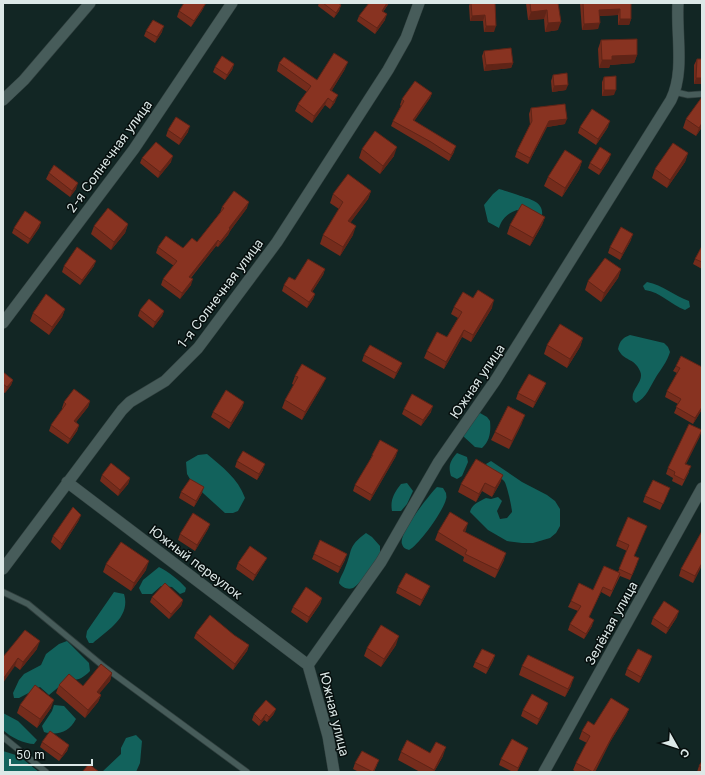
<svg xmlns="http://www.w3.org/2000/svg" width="705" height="775" font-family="Inter,sans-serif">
	<rect width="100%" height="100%" fill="#122624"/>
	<path fill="#12625c" d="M499 189C506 191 511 193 518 195 528 199 544 201 542 215L537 217 517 210C508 213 502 218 499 228L488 222 484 205 493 194Z
		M647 282C663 285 674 296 689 301L690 307 685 310C671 305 661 292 645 290L643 286Z
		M630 335 664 343 668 347 670 352C667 362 661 369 656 377 650 387 646 398 636 403L633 400C630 389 645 382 640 371 634 357 624 362 618 349 620 341 622 338 630 335Z
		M480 413 487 417 490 421C491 431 490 441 482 448L475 447 463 436 474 417Z
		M457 453 467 457 468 462 462 476 457 479 451 476C448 466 450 461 457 453Z
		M207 454C222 467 238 478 245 498L238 511 233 513H225L193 484 187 474 186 462 198 455Z
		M491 461 522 482 547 495 555 501 560 509V526L556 533 550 538 533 543H522L507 541 488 530 470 512C471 505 480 501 486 498L491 499 498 497 502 501 497 511 500 519 507 518 512 512C512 508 507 484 504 481 502 478 496 477 493 475 490 472 488 467 486 464Z
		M407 483 413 491 407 504 401 511H392C390 500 394 493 401 484Z
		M437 487 443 488 446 493C446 495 447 497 446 499 444 510 419 545 409 550 406 549 403 548 402 544 398 534 429 495 437 487Z
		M366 533 372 537 380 546C380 549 380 553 380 556 378 563 359 585 353 588 347 590 342 587 339 583 340 577 343 574 345 568 353 550 347 547 366 533Z
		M159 567C169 572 179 580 186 588L185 592 180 594 172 587 161 586 152 594H142L139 588 143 580Z
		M114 592 124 594C131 617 108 630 93 643H89L86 637 87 631Z
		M67 641 89 663 90 671C83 678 78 681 67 680L49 695 40 687 19 698H14L13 693 19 680 24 674 41 665 46 654 59 644Z
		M54 705 64 706 76 719C69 732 58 736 44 732L42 726 52 711Z
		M3 713 18 721 37 740 34 744C25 744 10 737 3 730Z
		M136 735 142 741 140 763 136 772H102L121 754V748L126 738Z
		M3 751 19 756 39 772H3Z"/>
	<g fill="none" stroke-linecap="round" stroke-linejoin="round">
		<g stroke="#303f3e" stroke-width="7">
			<path id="service" d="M675 92 688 95 702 94
				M3 592 28 604 103 666 247 772
				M3 737 46 772"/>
		</g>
		<g stroke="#303f3e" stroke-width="12">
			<path id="minor" d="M3 100 24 80 90 3
				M3 323 134 149 232 3
				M67 482 308 665
				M3 569 122 410 130 402 165 381 198 348 277 242 388 70 406 38 419 3
				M334 772 328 736 308 665 381 562 438 463 495 381 671 100C685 72 676 34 678 3
				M544 772 702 488"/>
		</g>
		<use href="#service" stroke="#475c5a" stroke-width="5.5"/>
		<use href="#minor" stroke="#475c5a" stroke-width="11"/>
	</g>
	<path fill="#752c1c" d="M319 3H338L341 5 339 11 334 18 318 6Z
		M372 3H389L383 12 385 20 375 34 357 21 359 16Z
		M470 3H495L494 32H484L483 21H470L469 6Z
		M526 3H558V30L545 32 544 19 528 20Z
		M580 3H631V19L629 25H618V15L600 16 598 29 582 30Z
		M203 9 191 27 177 17 179 11Z
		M146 31 162 32 155 43 144 36Z
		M601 40 637 55 634 63 610 65 609 68H599L598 49Z
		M484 51 513 63 511 68 484 71 482 56Z
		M697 59 702 84H694V65Z
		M279 63 317 80 345 69 332 90 335 102 330 109 325 105 312 123 295 111 298 104 307 92 277 71Z
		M234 64 232 70 225 80 213 72 215 67Z
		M553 75 566 90 552 92 551 81Z
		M604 77 614 95 602 96V82Z
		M432 93 430 98 414 121 454 152 449 161 428 148 391 126 393 121 401 106 400 105 402 99Z
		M702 97V127L696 136 683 128 686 119Z
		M531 108 565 124 547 127 528 164 515 157 517 151 530 125 529 114Z
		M580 127H608L596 145 578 133Z
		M168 130 188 132 179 145 166 136Z
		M362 149 394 156 380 174 359 158Z
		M688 153 685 162 667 188 652 178 655 169Z
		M142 158 171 162 158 178 140 163Z
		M609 160 599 175 588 168 590 163Z
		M582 161 579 170 562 197 544 186 548 177Z
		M49 173 76 189 70 197 46 179Z
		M371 191 368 199 350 223 353 235 340 256 320 244 323 235 339 209 330 203 333 194Z
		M222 207 247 208 230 231 228 235 218 247 216 246 191 278V285L180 299 161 285 163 279 174 266 156 253 158 247 183 248 197 242 220 213Z
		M545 217 542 225 530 246 507 234 510 225Z
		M41 222 39 228 28 244 12 233 14 228Z
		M128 224 125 233 111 250 91 234 94 226Z
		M631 240 620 260 608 253 610 247Z
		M702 246V269L693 264 695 259Z
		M64 266H94L80 285 62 272Z
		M325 269 323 275 312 292 315 294 313 299 307 308 282 291 284 285Z
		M621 269 618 278 601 302 585 290 588 281Z
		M473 298 492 308 471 342 462 337 444 369 424 358 427 351 447 337 458 318 451 314 454 307Z
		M65 309 62 317 49 335 30 321 33 313Z
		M140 310 164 311 162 316 153 328 138 316Z
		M583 338 580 347 567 368 544 354 547 345Z
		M364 355 402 363 400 368 394 379 362 361Z
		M676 366 702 367V411H701L693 424 674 413 678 404 665 397 667 391 677 373 673 371Z
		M3 372 13 380 11 385 5 393 3 392Z
		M295 376 326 378 322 386 302 420 282 408 285 400 294 385 292 384Z
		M546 383 544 388 533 408 516 399 518 393Z
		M90 401 88 407 76 422 79 425 77 431 68 444 49 431 51 425 63 409 62 408 64 402Z
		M244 402 242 408 229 429 211 417 213 412Z
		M404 409 431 412 421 426 402 414Z
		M522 423 509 449 491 440 495 432Z
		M700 436 686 464 689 472 682 486 672 481 673 478 666 474 668 468Z
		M372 455 396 456 370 501 353 491 355 485 370 460Z
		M237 461 263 470 257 480 235 467Z
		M102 475 130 478 128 484 118 496 100 481Z
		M503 475 500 483 492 497 482 491 476 502 458 492 461 484Z
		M181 492 202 493 194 507 179 498Z
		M668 493 660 510 643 502 645 496Z
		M79 520 60 550 51 542 53 536Z
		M210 524 208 529 195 551 178 540 180 534Z
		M647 526 634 556 637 564 630 580 620 576 610 597 601 592 589 617 592 626 584 639 568 630 570 624 578 611 568 607 571 601 593 590 618 572 627 551 616 546 618 540Z
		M466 530 465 532 504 560 495 578 463 561 464 557 435 540 438 532Z
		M702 531V565L693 583 679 576 681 569Z
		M314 554 345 560 338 573 312 559Z
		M267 558 264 563 253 581 236 569 238 563Z
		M106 564 146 570 131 591 103 572Z
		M398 587 428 591 420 606 396 593Z
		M152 597 183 600 181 606 169 619 150 602Z
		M322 598 320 604 307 623 291 612 293 607Z
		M677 617 666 634 651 624 653 618Z
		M196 633 249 645 247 651 233 670 194 638Z
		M396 645 381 667 364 656 367 648Z
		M37 649 20 670 3 657Z
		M495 655 493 661 486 674 473 667 475 662Z
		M652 656 650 662 639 683 625 675 627 669Z
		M522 666 571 686 565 697 519 675Z
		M112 673 110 681 99 693 101 695 98 702 85 718 56 693 59 685 83 686Z
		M548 703 546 709 537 725 521 716 523 710Z
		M20 705 51 708 37 728 17 713Z
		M276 709 273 715 267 722 264 720 259 726 252 720 254 714Z
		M629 709 626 716 610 742 595 772H576L573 770 576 763 587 743 579 739 582 731 594 725Z
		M42 742 69 745 67 751 59 761 40 747Z
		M528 748 526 753 517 772H513L499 765 501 759Z
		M401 752 430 753 443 756 434 772H420L398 760Z
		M702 761V772H697L699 766Z
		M355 763 377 765 374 772H359L353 769Z"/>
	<path fill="#5f2417" d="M206 3 203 9 191 27 194 21Z
		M387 3H389L380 16 382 11Z
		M341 5 339 11 334 18 336 13Z
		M620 9 618 15 597 16 599 10Z
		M547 10 544 19 528 20 531 12Z
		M387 14 385 20 375 34 377 28Z
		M485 15 483 21H470L472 16Z
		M620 19H631L629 25H618Z
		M561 22 558 30 545 32 548 23Z
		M600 23 598 29 582 30 584 24Z
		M164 26 162 32 155 43 157 37Z
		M486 26H496L494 32H484Z
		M637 55 634 63 610 65 609 68H599L602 60 612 56Z
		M348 62 345 69 328 97 330 90Z
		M513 63 511 68 484 71 486 65Z
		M234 64 232 70 225 80 227 75Z
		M696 78H702V84H694Z
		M568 85 566 90 552 92 554 86Z
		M604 90H616L614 95 602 96Z
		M432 93 430 98 411 126 413 120Z
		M338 95 335 102 330 109 333 102Z
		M328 98 325 105 312 123 314 116Z
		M567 119 565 124 547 127 528 164 530 158 549 121Z
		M610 121 608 127 596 145 598 139Z
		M702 123V127L696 136 699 128Z
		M190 126 188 132 179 145 181 139Z
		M456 146 454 152 449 161 451 155Z
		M397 147 394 156 380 174 383 166Z
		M688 153 685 162 667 188 670 180Z
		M611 154 609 160 599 175 601 170Z
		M173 156 171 162 158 178 160 172Z
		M582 161 579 170 562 197 565 188Z
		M78 183 76 189 70 197 72 191Z
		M371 191 368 199 345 230 348 221Z
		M249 202 247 208 230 231 228 235 218 247 220 242 229 228Z
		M545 217 542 225 530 246 533 238Z
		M41 222 39 228 28 244 30 239Z
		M128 224 125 233 111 250 114 242Z
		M356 226 353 235 340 256 343 247Z
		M633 234 631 240 620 260 622 254Z
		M218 240 216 246 187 282 189 277Z
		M96 261 94 266 80 285 82 280Z
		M325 269 323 275 309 297 311 291Z
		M621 269 618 278 601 302 604 293Z
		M193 279 191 285 180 299 182 293Z
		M315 294 313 299 307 308 309 302Z
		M494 300 492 308 471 342 473 335Z
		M65 309 62 317 49 335 52 327Z
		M164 311 162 316 153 328 155 322Z
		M464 330 462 337 444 369 446 362Z
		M583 338 580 347 567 368 570 359Z
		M402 363 400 368 394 379 396 373Z
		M326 378 322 386 302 420 305 412Z
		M13 380 11 385 5 393 7 387Z
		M546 383 544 388 533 408 535 402Z
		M90 401 88 407 72 427 74 421Z
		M244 402 242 408 229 429 231 423Z
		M433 406 431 412 421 426 423 420Z
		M702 407 701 411 693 424 695 418Z
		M525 415 522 423 509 449 512 441Z
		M79 425 77 431 68 444 70 439Z
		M702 430 700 436 683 470 685 464Z
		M398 450 396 456 370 501 372 495Z
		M265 464 263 470 257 480 259 474Z
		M503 475 500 483 492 497 495 488Z
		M130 478 128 484 118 496 120 490Z
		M485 483 482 491 476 502 479 494Z
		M204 487 202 493 194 507 196 501Z
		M81 515 79 520 60 550 62 544Z
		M468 523 466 530 461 539 463 531Z
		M210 524 208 529 195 551 197 545Z
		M506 553 504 560 495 578 498 570Z
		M347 554 345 560 338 573 340 567Z
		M267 558 264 563 253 581 255 575Z
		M149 561 146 570 131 591 134 583Z
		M702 563V565L693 583 695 576Z
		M430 586 428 591 420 606 422 600Z
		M322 598 320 604 307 623 309 617Z
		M183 600 181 606 169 619 171 614Z
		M679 611 677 617 666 634 668 628Z
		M594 620 592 626 584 639 586 634Z
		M399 636 396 645 381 667 384 659Z
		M40 641 37 649 20 670 23 662Z
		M249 645 247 651 233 670 235 664Z
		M495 655 493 661 486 674 488 668Z
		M652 656 650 662 639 683 641 677Z
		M18 658 15 666 3 683V679Z
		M112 673 110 681 95 699 97 692Z
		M574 677 571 686 565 697 568 689Z
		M101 695 98 702 85 718 88 710Z
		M54 700 51 708 37 728 40 719Z
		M548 703 546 709 537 725 539 719Z
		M276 709 273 715 267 722 269 717Z
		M629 709 626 716 610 742 595 772H594L613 735Z
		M266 714 264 720 259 726 261 721Z
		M69 745 67 751 59 761 62 756Z
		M446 747 443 756 434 772H433Z
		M528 748 526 753 517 772 518 768Z"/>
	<path fill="#883321" stroke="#5f2417" d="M184 3H206L194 21 179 11Z
		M323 3H338L341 5 336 13Z
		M369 3H387L382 11 387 14 377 28 359 16Z
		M471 3H495L496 26H486L485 15 472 16Z
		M530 3H558L561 22 548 23 547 10 531 12Z
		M583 3H631V19H620V9L599 10 600 23 584 24Z
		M153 20 164 26 157 37 146 31Z
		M637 39V55L612 56V60H602L601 40Z
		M511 48 513 63 486 65 484 51Z
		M334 53 348 62 330 90 338 95 333 102 328 98 314 116 298 104 311 86 279 63 284 57 317 80Z
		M222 56 234 64 227 75 215 67Z
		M697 59H702V78H696Z
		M567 73 568 85 554 86 553 75Z
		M616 76V90H604V77Z
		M415 81 432 93 413 120 456 146 451 155 431 142 393 121 404 101 402 99Z
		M702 97V123L699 128 686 119Z
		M565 104 567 119 549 121 530 158 517 151 532 121 531 108Z
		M592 109 610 121 598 139 580 127Z
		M176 117 190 126 181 139 168 130Z
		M375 131 397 147 383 166 362 149Z
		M156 142 173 156 160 172 142 158Z
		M673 143 688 153 670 180 655 169Z
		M600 147 611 154 601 170 590 163Z
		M565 150 582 161 565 188 548 177Z
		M54 165 78 183 72 191 49 173Z
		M348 174 371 191 348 221 356 226 343 247 323 235 343 202 333 194Z
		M234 191 249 202 229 228 230 229 220 242 218 240 189 277 193 279 182 293 163 279 177 261 158 247 166 236 183 248 192 238 197 242 224 208 222 207Z
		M522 204 545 217 533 238 510 225Z
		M108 208 128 224 114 242 94 226Z
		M25 211 41 222 30 239 14 228Z
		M621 227 633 234 622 254 610 247Z
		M702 246V262L695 259Z
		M77 247 96 261 82 280 64 266Z
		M605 258 621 269 604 293 588 281Z
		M308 259 325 269 311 291 315 294 309 302 284 285 289 277 295 280Z
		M478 290 494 300 473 335 464 330 446 362 427 351 437 332 447 337 462 312 454 307 463 292 473 298Z
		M46 294 65 309 52 327 33 313Z
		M149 299 164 311 155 322 140 310Z
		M560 324 583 338 570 359 547 345Z
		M370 345 402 363 396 373 364 355Z
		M681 356 702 367V407L695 418 676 407 681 399 667 391 680 368 676 366Z
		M302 364 326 378 305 412 285 400 298 377 295 376Z
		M3 372 13 380 7 387 3 384Z
		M529 374 546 383 535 402 518 393Z
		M74 389 90 401 74 421 79 425 70 439 51 425 66 404 64 402Z
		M226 390 244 402 231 423 213 412Z
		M412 394 433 406 423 420 404 409Z
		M508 406 525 415 512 441 495 432Z
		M689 424 702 430 685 464 691 466 684 480 674 475 675 472 668 468Z
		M380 440 398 450 372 495 355 485 373 455H372Z
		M243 451 265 464 259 474 237 461Z
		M476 459 503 475 495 488 485 483 479 494 461 484Z
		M111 463 130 478 120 490 102 475Z
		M190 479 204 487 196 501 181 492Z
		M653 480 670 488 663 504 645 496Z
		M73 507 81 515 62 544 53 536Z
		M450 512 468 523 463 531 506 553 498 570 465 554 467 550 438 532Z
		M193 513 210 524 197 545 180 534Z
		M628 517 647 526 634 556 639 558 632 575 619 569 629 545 618 540Z
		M702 531V563L695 576 681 569Z
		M320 540 347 554 340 567 314 554Z
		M121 542 149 561 134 583 106 564Z
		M250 546 267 558 255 575 238 563Z
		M604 566 620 573 612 591 603 587 589 617 594 620 586 634 570 624 581 606 571 601 579 583 593 590Z
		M406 573 430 586 422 600 398 587Z
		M165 583 183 600 171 614 152 597Z
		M306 587 322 598 309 617 293 607Z
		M664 601 679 611 668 628 653 618Z
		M210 615 234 635 249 645 235 664 196 633Z
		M381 625 399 636 384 659 367 648Z
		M25 630 40 641 23 662 18 658 3 679V657Z
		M482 649 495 655 488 668 475 662Z
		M638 649 652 656 641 677 627 669Z
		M528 655 574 677 568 689 522 666Z
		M101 664 112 673 97 692 101 695 88 710 59 685 69 674 83 686Z
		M35 685 54 700 40 719 20 705Z
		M532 694 548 703 539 719 523 710Z
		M611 698 629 709 613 735 593 772 576 763 590 736 582 731 588 721 594 725Z
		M266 700 276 709 269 717 266 714 261 721 254 714Z
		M50 731 69 745 62 756 42 742Z
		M512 739 528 748 518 768 501 759Z
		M407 740 430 753 436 742 446 747 434 770 401 752Z
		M362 751 379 760 373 772 355 763Z
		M702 761V768L699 766Z
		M89 764 99 772H82Z"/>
	<g text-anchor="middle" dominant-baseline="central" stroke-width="3" stroke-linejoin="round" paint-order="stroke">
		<g font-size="13" fill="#dce8e7" stroke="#060e0d">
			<text transform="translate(109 156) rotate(-54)">2-я Солнечная улица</text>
			<text transform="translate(220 293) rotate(-53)">1-я Солнечная улица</text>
			<text transform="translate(477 381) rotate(-56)">Южная улица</text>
			<text transform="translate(196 562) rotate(37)">Южный переулок</text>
			<text transform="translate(611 623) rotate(-61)">Зелёная улица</text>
			<text transform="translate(335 714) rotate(76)">Южная улица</text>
		</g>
	</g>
	<rect width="705" height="775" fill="none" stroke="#dce8e7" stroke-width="8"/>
	<g transform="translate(677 747) rotate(129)" stroke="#060e0d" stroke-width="3" paint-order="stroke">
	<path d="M0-3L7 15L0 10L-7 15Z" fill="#dce8e7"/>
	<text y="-6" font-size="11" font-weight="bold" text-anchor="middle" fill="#dce8e7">С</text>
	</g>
	<path d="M10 759v6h82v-6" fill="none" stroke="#dce8e7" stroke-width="2"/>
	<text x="16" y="759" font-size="12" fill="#dce8e7" stroke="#060e0d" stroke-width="3" paint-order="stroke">50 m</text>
</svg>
